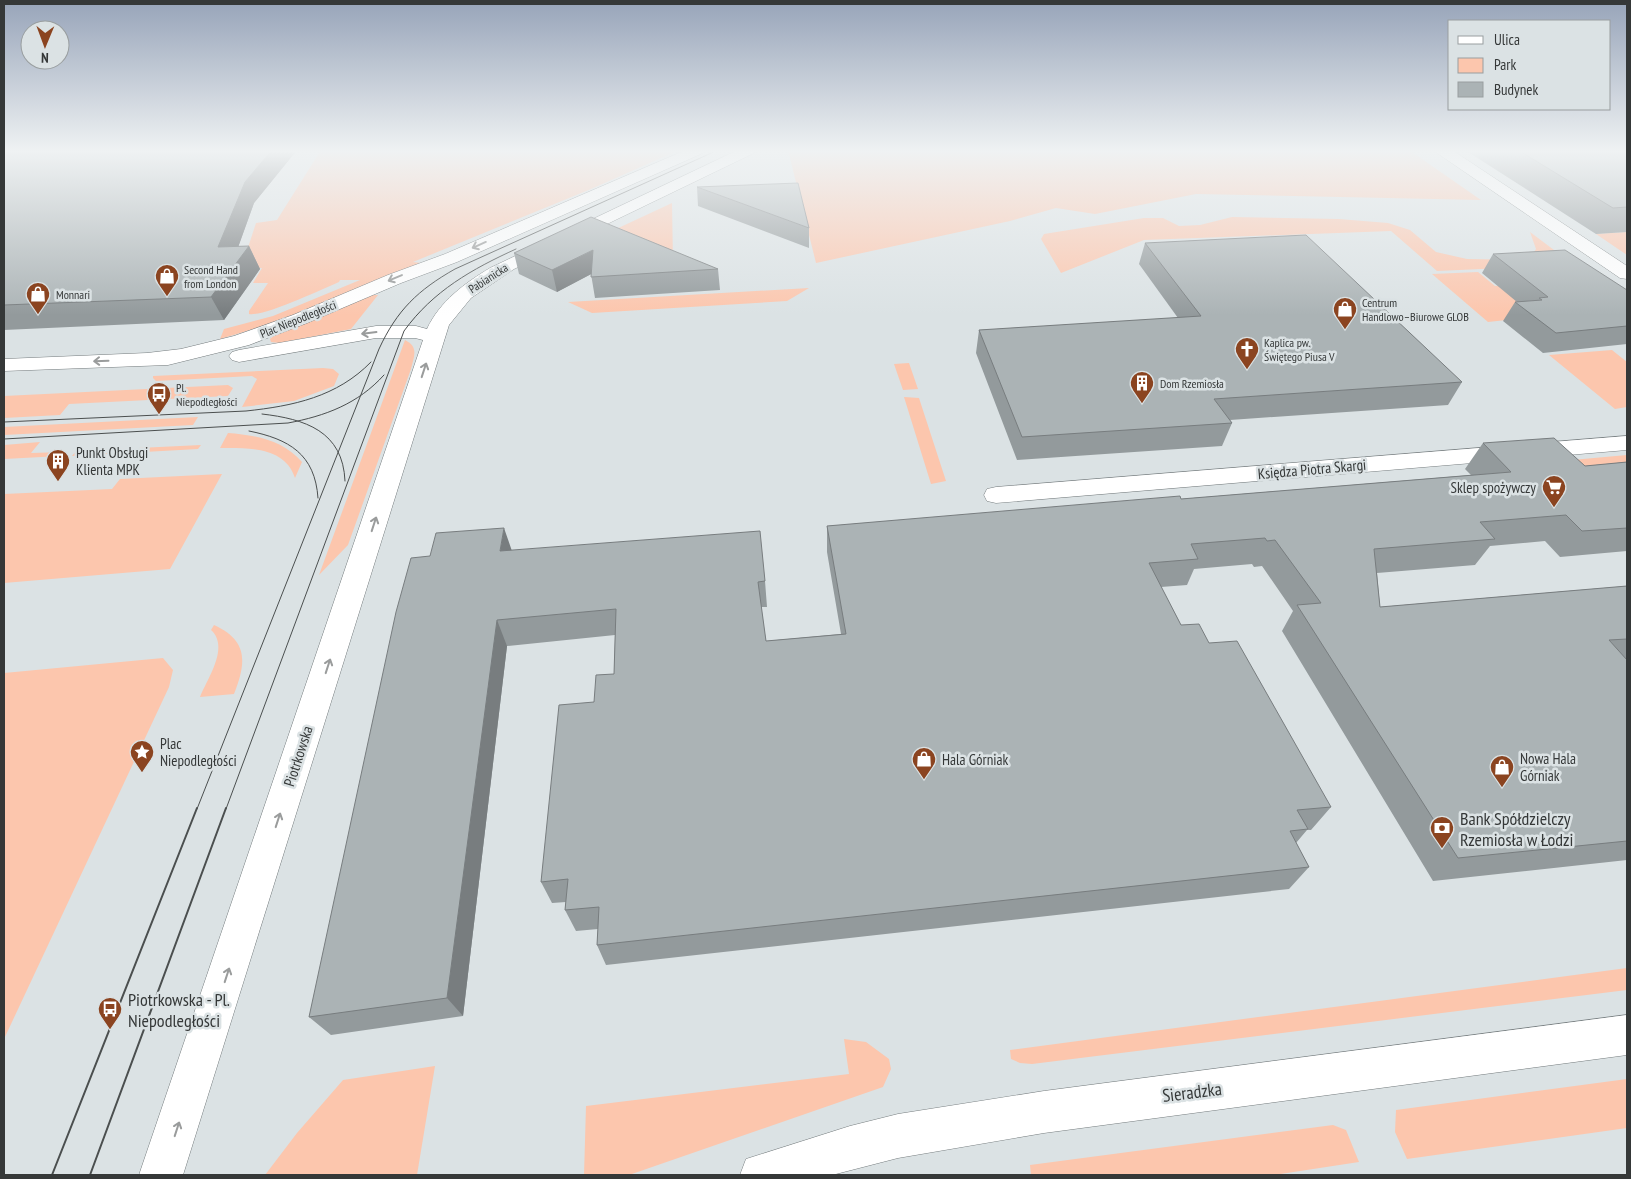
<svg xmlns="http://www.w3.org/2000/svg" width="1631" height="1179" font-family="'PT Sans Narrow',sans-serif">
	<rect width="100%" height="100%" fill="#dbe2e4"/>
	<path fill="#fcc6ad" d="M321 150H679L591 189 413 262 421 263 293 317 220 339 224 329 273 316 360 280H340L339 282C322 289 264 317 249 314V311L268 283H253L262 268 241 269 256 223 277 220Z
		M788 150H1409L1481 200 1196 194 1095 214 1056 208 1010 221 816 263Z
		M672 203 673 263 599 237Z
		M1232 217 1339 219 1388 223 1410 230 1436 252 1467 259 1529 260 1536 249 1530 232 1574 265 1437 271 1391 231 1144 240 1061 273 1041 239 1044 234 1144 218H1163L1179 226 1200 225Z
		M1627 232V255L1596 234Z
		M1478 272 1495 286 1523 284 1525 318 1488 322 1432 274Z
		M809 288 787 301 592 313 568 302Z
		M372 295H378L351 329 280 343 271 342 270 339 273 336Z
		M405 340C419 347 414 356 411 369L348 545 319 575Z
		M1612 350 1627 362V407L1615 409 1549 355Z
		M909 363 918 389 903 390 894 364Z
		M323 368 333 369 339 374 334 386 294 401 242 407 257 379 252 376 156 381 153 378V376Z
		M228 385 233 388 228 396 69 404 60 415 4 418V396Z
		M904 397 919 398 946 481 931 484Z
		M198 417 193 425 4 435V427Z
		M228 433C255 435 283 440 302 462L295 478C285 446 247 448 220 448Z
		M40 442 31 453 64 452 61 456 4 459V445Z
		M201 445 198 449 72 456 76 451Z
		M1627 455V479L1539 463Z
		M222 474 170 569 4 583V494L112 489 120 479Z
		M214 625C249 641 246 663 234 694L200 697C207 679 230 647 211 630Z
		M163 658 173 670 169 687 4 1039V673Z
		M1627 968V990L1032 1064 1020 1063 1011 1059 1010 1050Z
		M844 1039 866 1042 889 1059 891 1069 883 1087 629 1175H584L586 1106 849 1074Z
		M435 1066 417 1175H265L297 1133 343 1080Z
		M1627 1079V1128L1407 1159 1395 1132 1396 1110Z
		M1333 1125 1346 1130 1359 1162 1274 1175H1031L1030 1165Z"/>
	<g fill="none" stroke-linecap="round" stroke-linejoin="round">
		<g stroke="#757c7e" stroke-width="1">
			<path id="minor" d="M686 150H705L703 153 457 262 401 283 307 323 249 345 168 365 4 371V359L147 353 181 349 234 336 293 315 388 275 445 254Z
				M738 150H756L754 153 514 269 471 298 449 325 183 1175H139L423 340 415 338H376L239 362 232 360 229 356 232 352 239 350 376 326H416L427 329C440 301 465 283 490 268Z
				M1435 150H1452L1627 266V279L1620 278 1437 153Z
				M1627 436V450L996 503 987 501 984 495 987 489 996 487Z
				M1627 1015V1055L1044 1133 898 1158 832 1175H740L746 1159 850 1126 898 1114 1044 1091Z"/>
		</g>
		<use href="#minor" fill="#fff" fill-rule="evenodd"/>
		<path stroke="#4b4f4f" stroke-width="1" d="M262 414C305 419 343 431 345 481
			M4 422 246 411C293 406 337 397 371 362
			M249 431C289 439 315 454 318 498
			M4 439 288 423C325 416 358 404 384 375
			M197 809 379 349C397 310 418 290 455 269L718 150
			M226 809 404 331C433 291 472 269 516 249"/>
		<path stroke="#4b4f4f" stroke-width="2" d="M52 1175 197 808
			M90 1175 226 808"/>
	</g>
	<path fill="#939a9c" d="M4 150H297L254 203 238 247 249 246 260 269 224 320 4 330Z
		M1465 150H1627V232L1596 234Z
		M697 187 809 228V248L698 206Z
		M1145 243 1462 382 1448 405 1230 420 1232 423 1222 446 1017 460 976 353 979 330 1178 318 1139 264Z
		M514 253 718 269 720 290 595 298 591 274 557 292 519 274Z
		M1493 254 1627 290V344L1543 353 1503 321 1515 302H1517L1482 273Z
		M1483 443 1585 466 1627 462V551L1560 557 1545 541 1490 546 1475 565 1377 573 1380 607 1627 586V860L1433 881 1282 631 1293 611 1262 566 1254 567 1252 564 1194 569 1187 585 1161 587 1181 625 1209 643 1331 807 1311 830H1307L1296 843 1309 867 1289 889 606 965 597 945 598 929 576 931 565 910 566 902 552 903 541 882 594 702 614 674 615 635 507 646 463 1016 331 1035 309 1017 430 556 512 550 765 581 767 607H761L766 641 841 634 827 552V526L1181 499 1471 475 1465 469Z"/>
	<path fill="#787d7f" d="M272 150H297L254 203 230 270 218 247 245 182Z
		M249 246 260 269 224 320 211 297Z
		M593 250 597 271 557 292 552 270Z
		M504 528 513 554 500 551Z
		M497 620 507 646 463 1016 447 998Z"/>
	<path fill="#abb3b5" stroke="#787d7f" d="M4 150H272L245 182 218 247 249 246 211 297 4 305Z
		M1518 150H1627V207L1613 208Z
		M798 183 809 228 697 187Z
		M591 217 718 269 591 277 593 250 552 270 514 253Z
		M1306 235 1462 382 1214 399 1232 423 1022 437 979 330 1201 316 1145 243Z
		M1565 250 1627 290V326L1556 333 1515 302 1542 300 1539 298 1548 297 1493 254Z
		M1554 438 1585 466 1627 462V528L1582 531 1566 515 1480 522 1495 539 1374 549 1380 607 1627 586V639L1609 640 1627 660V841L1458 858 1297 605 1321 603 1275 540 1267 541 1265 538 1191 544 1198 559 1149 563 1181 625 1199 624 1209 643 1237 641 1331 807 1297 810 1308 829 1290 831 1309 867 597 945 599 907 565 910 568 879 541 882 559 705 594 702 596 675 614 674 616 609 497 620 447 998 309 1017 396 612 411 558 430 556 436 533 504 528 500 551 760 531 765 581 758 582 766 641 846 634 827 526 1180 496 1181 499 1511 472 1483 443Z"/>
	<defs><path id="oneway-shaft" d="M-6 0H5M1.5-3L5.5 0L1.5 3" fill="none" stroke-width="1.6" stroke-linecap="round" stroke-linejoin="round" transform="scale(1.25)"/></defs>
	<g stroke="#9a9c9c">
		<use href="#oneway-shaft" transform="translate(479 245) rotate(156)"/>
		<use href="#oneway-shaft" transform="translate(395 278) rotate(157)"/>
		<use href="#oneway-shaft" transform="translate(369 333) rotate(173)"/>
		<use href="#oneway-shaft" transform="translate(101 361) rotate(178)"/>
		<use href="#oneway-shaft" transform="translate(424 370) rotate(-72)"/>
		<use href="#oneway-shaft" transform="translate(374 524) rotate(-72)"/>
		<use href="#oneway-shaft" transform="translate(328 666) rotate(-72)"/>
		<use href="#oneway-shaft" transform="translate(278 820) rotate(-72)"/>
		<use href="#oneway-shaft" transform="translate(227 975) rotate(-72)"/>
		<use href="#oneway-shaft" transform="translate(177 1129) rotate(-72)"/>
	</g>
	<linearGradient id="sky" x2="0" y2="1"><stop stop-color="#97a4b9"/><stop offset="0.48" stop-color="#eff2f3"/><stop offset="1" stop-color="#eff2f3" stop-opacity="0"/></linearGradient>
	<rect width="1631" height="315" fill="url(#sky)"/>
	<defs>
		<g id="shop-pin" transform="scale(1.25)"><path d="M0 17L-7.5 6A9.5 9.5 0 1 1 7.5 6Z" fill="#8b4420" stroke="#dbe2e4"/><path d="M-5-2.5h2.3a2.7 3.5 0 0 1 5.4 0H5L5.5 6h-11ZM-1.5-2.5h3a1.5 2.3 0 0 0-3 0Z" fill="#fff"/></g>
		<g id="church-pin" transform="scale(1.25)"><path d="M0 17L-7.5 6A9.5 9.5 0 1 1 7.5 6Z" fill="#8b4420" stroke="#dbe2e4"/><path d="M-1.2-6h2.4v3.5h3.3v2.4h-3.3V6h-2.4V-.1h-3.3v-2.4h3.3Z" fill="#fff"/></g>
		<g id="building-pin" transform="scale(1.25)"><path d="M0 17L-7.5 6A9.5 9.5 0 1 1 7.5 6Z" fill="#8b4420" stroke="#dbe2e4"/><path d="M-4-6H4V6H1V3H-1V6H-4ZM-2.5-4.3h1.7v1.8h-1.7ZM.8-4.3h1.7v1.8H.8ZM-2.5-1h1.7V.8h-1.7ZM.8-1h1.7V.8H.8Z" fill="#fff"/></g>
		<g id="bus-pin" transform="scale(1.25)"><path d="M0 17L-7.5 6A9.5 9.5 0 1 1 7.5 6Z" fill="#8b4420" stroke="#dbe2e4"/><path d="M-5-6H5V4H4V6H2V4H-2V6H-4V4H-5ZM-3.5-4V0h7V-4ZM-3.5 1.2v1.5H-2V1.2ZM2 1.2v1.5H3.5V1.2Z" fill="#fff"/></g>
		<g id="supermarket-pin" transform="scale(1.25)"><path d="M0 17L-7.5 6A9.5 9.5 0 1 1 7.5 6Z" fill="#8b4420" stroke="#dbe2e4"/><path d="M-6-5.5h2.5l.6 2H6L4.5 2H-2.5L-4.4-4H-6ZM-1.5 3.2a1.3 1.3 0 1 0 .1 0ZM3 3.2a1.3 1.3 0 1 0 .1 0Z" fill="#fff"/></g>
		<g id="sight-pin" transform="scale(1.25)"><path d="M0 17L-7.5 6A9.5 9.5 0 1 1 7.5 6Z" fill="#8b4420" stroke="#dbe2e4"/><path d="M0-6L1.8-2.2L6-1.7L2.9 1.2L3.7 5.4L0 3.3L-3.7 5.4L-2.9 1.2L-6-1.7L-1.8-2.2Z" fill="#fff"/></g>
		<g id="bank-pin" transform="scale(1.25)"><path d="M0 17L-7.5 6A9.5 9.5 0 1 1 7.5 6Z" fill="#8b4420" stroke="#dbe2e4"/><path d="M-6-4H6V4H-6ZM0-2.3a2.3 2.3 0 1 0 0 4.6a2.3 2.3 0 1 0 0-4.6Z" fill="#fff"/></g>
	</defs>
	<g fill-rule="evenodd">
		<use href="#shop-pin" x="167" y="276"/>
		<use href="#shop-pin" x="38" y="294"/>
		<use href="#shop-pin" x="1345" y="309"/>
		<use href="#church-pin" x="1247" y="349"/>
		<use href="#building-pin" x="1142" y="383"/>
		<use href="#bus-pin" x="159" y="394"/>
		<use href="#building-pin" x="58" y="461"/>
		<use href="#supermarket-pin" x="1554" y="487"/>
		<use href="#sight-pin" x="142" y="752"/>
		<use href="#shop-pin" x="924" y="759"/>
		<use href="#shop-pin" x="1502" y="767"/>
		<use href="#bank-pin" x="1442" y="828"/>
		<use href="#bus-pin" x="110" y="1009"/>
	</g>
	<g text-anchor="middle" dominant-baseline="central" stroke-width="5" stroke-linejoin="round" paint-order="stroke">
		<g font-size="12" fill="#353838" stroke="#dbe2e4" text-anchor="start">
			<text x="184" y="269">Second Hand<tspan x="184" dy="14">from London</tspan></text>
			<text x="56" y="294">Monnari</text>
			<text x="1362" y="302">Centrum<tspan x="1362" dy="14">Handlowo–Biurowe GLOB</tspan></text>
			<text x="1264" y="342">Kaplica pw.<tspan x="1264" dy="14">Świętego Piusa V</tspan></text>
			<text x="1160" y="383">Dom Rzemiosła</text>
			<text x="176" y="387">Pl.<tspan x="176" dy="14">Niepodległości</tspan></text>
		</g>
		<g font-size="12" fill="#353838" stroke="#dbe2e4">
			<text transform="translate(488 278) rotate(-33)">Pabianicka</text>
			<text transform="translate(298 319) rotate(-22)">Plac Niepodległości</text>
		</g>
		<g font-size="15" fill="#353838" stroke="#dbe2e4" text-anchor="start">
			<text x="76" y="452">Punkt Obsługi<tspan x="76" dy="17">Klienta MPK</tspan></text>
			<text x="1536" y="487" text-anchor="end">Sklep spożywczy</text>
			<text x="160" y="743">Plac<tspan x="160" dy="17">Niepodległości</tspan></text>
			<text x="1520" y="758">Nowa Hala<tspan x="1520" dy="17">Górniak</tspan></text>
			<text x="942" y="759">Hala Górniak</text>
		</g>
		<g font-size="15" fill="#353838" stroke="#dbe2e4">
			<text transform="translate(1312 469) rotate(-5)">Księdza Piotra Skargi</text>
			<text transform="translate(298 756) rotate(-72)">Piotrkowska</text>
		</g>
		<g font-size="18" fill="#353838" stroke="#dbe2e4" text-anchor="start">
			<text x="1460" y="818">Bank Spółdzielczy<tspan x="1460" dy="21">Rzemiosła w Łodzi</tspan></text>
			<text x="128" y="999">Piotrkowska - Pl.<tspan x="128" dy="21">Niepodległości</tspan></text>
		</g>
		<g font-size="18" fill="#353838" stroke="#dbe2e4">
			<text transform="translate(1192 1092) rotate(-7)">Sieradzka</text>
		</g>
	</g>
	<rect width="1631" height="1179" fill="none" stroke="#353838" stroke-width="10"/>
	<rect x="1448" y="20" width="162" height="90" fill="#dbe2e4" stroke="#999e9f"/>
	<rect x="1458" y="36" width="25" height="8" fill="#ffffff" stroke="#999e9f"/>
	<text x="1494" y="45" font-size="15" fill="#353838">Ulica</text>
	<rect x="1458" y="58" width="25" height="15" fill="#fcc6ad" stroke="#999e9f"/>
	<text x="1494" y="70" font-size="15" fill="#353838">Park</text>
	<rect x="1458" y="82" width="25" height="15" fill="#abb3b5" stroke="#999e9f"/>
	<text x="1494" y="95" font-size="15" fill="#353838">Budynek</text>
	<g transform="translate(45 45) rotate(181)"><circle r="24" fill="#dbe2e4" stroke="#999e9f"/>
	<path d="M0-4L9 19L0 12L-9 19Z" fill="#8b4420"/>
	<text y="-8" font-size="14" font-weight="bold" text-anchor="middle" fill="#353838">N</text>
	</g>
</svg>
